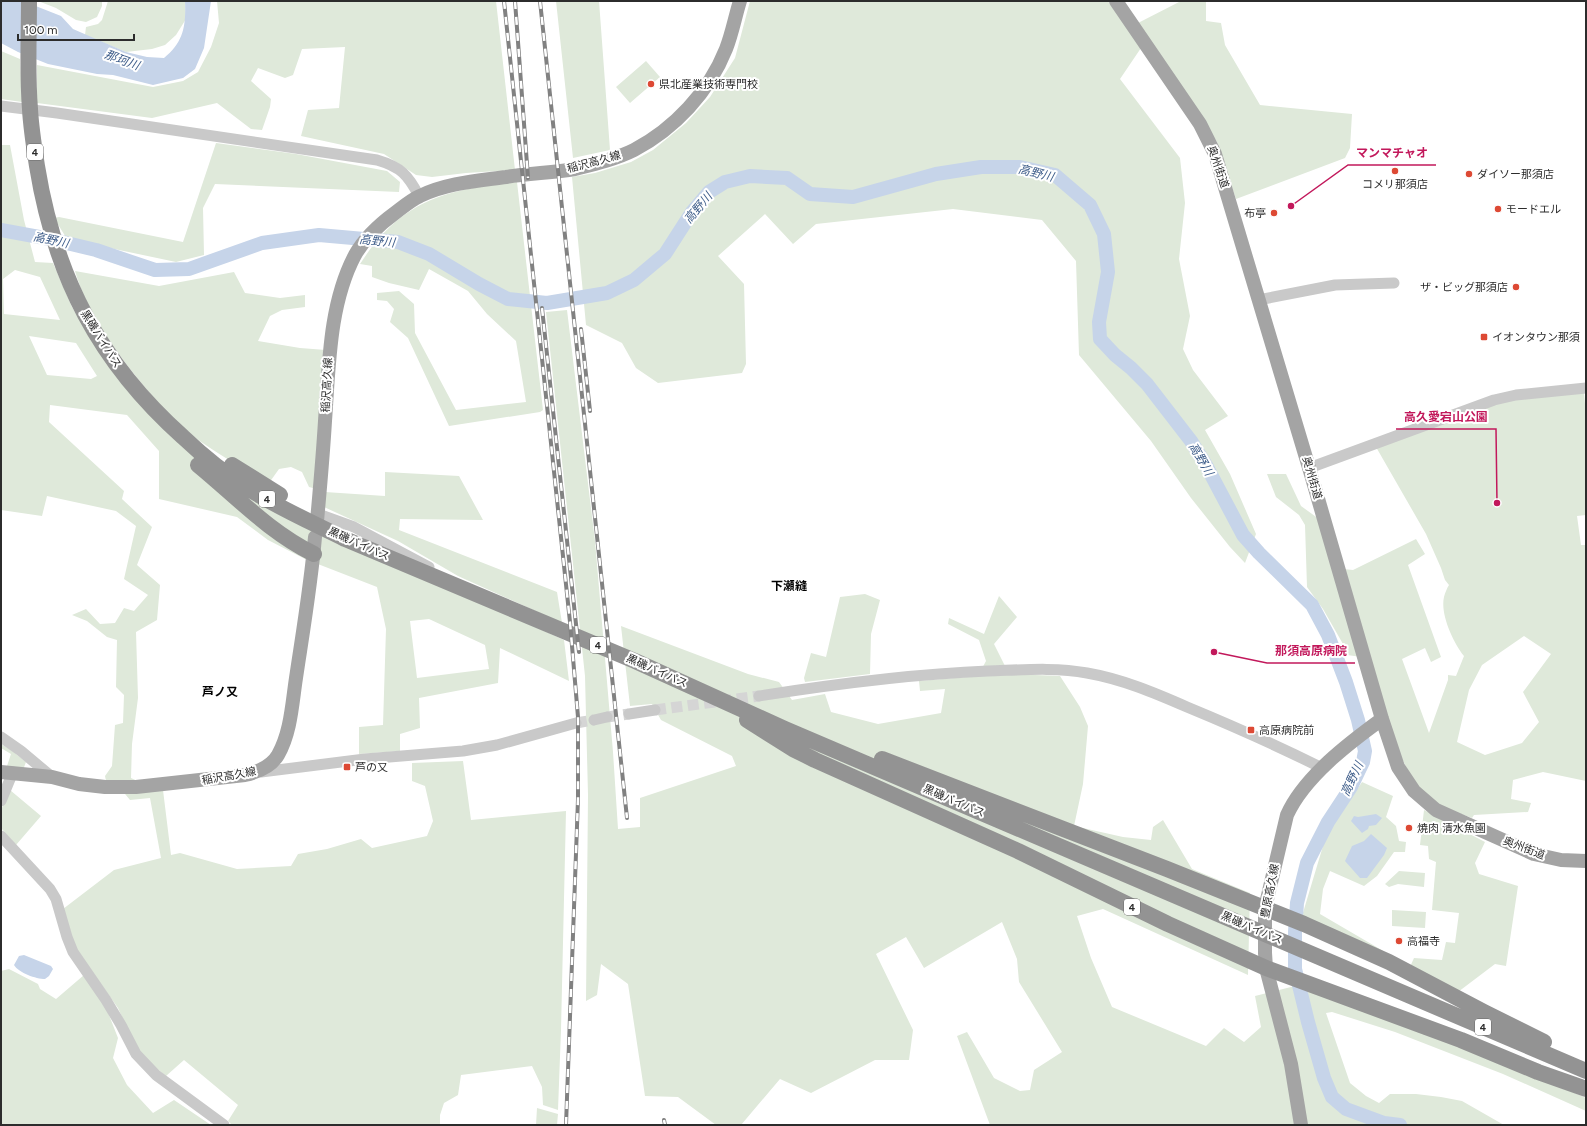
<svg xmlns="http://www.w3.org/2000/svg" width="1587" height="1126" font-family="Figtree,'Noto Sans JP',sans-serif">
	<rect width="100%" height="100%" fill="#fff"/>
	<path fill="#dfe9da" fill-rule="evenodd" d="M38 1H102V6L97 17 86 22 76 20 56 8Z
		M108 1H185L186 19 176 35 165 45 152 49 126 52 85 35 86 27 98 24 102 20Z
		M217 1H496L515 170 466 173 432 177 416 175 384 154 301 136 308 110 339 108 345 47 302 49 293 75 285 78 258 68 251 81 271 99 270 107 262 130 251 129 217 103 152 118 37 103V65L153 87 183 81 198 72 211 47 219 23Z
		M556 1H599L610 150 573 158Z
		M750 1H1108L1141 48 1120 79 1180 158 1185 203 1179 259 1190 316 1183 349 1193 370 1228 416 1205 430 1230 474 1256 534 1245 563 1230 547 1191 498 1151 441 1079 355 1076 261 1042 220 953 209 816 224 793 244 765 214 718 256 744 284 746 364 742 373 658 383 636 368 622 343 586 325 572 177 595 173 631 162 653 150 686 123 710 97 735 58Z
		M1181 1H1206V21L1221 23 1225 45 1260 105 1352 114 1350 148 1345 158 1236 199 1217 142 1138 23Z
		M1 51 20 59 22 102 1 99Z
		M646 61 660 77 630 103 616 87Z
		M216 143 296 154 387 171 400 182 399 192 215 184 203 208 204 255 176 262 67 239 54 218 59 217 183 242Z
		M1 145H10L24 220 35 262 53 263 72 307 97 349 191 453 507 614 564 640 569 681 500 648 498 683 419 698 420 728 400 734V751L359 754V727L383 725 386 629 377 587 305 559 268 540 237 517 159 499V451L127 415 50 405 49 422 124 491 122 499 152 527 137 565 160 585 157 620 136 632 138 698 132 744 131 778 157 790H163L171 855 180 853 237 869 291 866 298 854 327 849 361 839 372 848 427 836 433 821 425 786 412 781V763L463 761 471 820 566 811 561 1030 558 1110 543 1105 542 1087 532 1066 461 1075 458 1095 444 1103 440 1115V1125H232L228 1121 238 1105 184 1060 166 1076 146 1060 134 1043 118 1008 76 949 63 909 114 870 161 858 150 798 130 800 116 783 106 781 105 776 112 766 115 725 123 723 124 695 116 687 117 640 107 637 87 621 72 615 86 609 100 624 115 623 124 608 134 611 148 595 124 579 136 526 116 511 47 496 42 516 1 510ZM15 270 40 277 60 320 4 314 3 279ZM29 336 76 343 97 376 91 379 47 375ZM429 619 485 645 489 669 417 678 410 621Z
		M517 182 543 410 540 412 449 426 408 338 390 322 394 309 387 301 377 300V293L399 291 414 304 415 333 456 410 526 402 516 341 487 314 468 291 429 269 419 290 389 283 372 277V266L360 264C386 224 413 202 459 191 478 186 498 185 517 182Z
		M75 271 159 286 234 272 245 293 280 298 305 295V307L282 310 270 316 258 341 300 348 326 350 317 489 309 487 302 472 291 467 279 469 269 483C235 464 200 444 170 418 162 410 156 401 149 392 121 359 87 314 75 271Z
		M567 310 595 541 613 752 618 829 640 827V798L736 766 732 756 661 720 652 704 630 706 621 626 748 674 779 682 792 700 825 694 831 712 878 724 941 713 945 689 920 691 919 681 978 676 986 661 979 640 948 624 949 618 984 634 999 596 1017 617 994 644 1009 674 1060 676 1080 707 1088 726 1083 784 1074 826 1123 837 1151 840 1153 827 1163 820 1192 869 1250 893 1248 975 1103 909 1077 916 1091 958 1112 1007 1206 1046 1224 1028 1244 1042 1261 1027 1255 996 1295 986 1534 1075 1586 1098V1111L1503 1074 1395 1032 1332 1012 1326 1013 1350 1083 1366 1096 1379 1103 1390 1094H1416L1441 1097 1462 1101 1504 1125H990L957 1036 967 1032 994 1078 1020 1091 1030 1090 1034 1070 1062 1052 1019 982 1017 959 1002 922 924 968 906 937 876 954 913 1030 909 1060H875L811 1093 780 1079 741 1125H716L678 1097 645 1096 628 984 601 964 597 995 586 1001 588 795 585 676 546 312Z
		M1584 393 1586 414V515L1577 516 1581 545H1586V781L1543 772 1513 780 1511 799 1531 803 1528 812 1474 815 1472 818C1460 813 1446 810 1435 803 1397 776 1383 701 1369 658L1347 655 1343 644 1323 609 1307 587 1305 525 1299 515 1276 497 1267 474H1286L1301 506 1319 519 1334 568 1353 570 1416 539 1425 554 1408 565 1441 657 1431 662 1425 648 1402 659 1429 733 1448 680V675L1456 676 1464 656C1453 642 1440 614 1444 597 1445 593 1447 588 1449 585L1445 580 1441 568 1426 534 1376 447 1473 410 1522 398ZM1524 636 1551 654 1523 692 1539 722 1522 743 1485 755 1457 742 1469 690 1482 665Z
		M385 472 459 476 483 520 400 519 399 530 557 592 562 623 458 576 398 541 324 507 325 492 385 496Z
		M865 594 880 600 871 634 870 674 805 682 804 678 811 653 826 657 840 597Z
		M1 744 11 750 26 762 23 770 6 769 11 754 1 748Z
		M1362 782 1393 796 1386 817 1396 826 1399 841 1406 842 1405 852H1394L1377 876 1364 886 1330 871 1323 889 1320 914 1385 952 1302 916 1326 836Z
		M10 790 41 816 16 845 1 828V810Z
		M1424 810 1485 842 1475 863 1479 874 1518 886 1506 966 1495 964 1458 992 1409 969 1414 958 1442 960 1446 942 1455 943 1459 913 1432 910 1436 862 1429 859 1428 846 1420 845Z
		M1399 871 1425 873 1424 887 1398 884 1389 887 1385 884Z
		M1392 910 1426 912 1425 928 1392 926Z
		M9 969 38 984 40 989 56 999 84 975 107 1010 118 1038 113 1058 127 1085 153 1113 174 1100 211 1125H1V971Z
		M537 1108 558 1114 557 1125H536Z"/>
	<path fill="#c6d4e9" d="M1 1H23L61 16 73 29 126 52 147 57 164 58C184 42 186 25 185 1H211L204 48 195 69 183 78 153 85 113 75 97 74 48 64 18 52 1 43Z
		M1376 814 1382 818 1376 825 1369 826 1368 829 1362 833 1351 821 1354 816 1358 817Z
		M1371 834 1387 848 1384 855 1367 878H1360L1345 861 1352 846 1364 841Z
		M24 955 51 966 53 969 49 976 45 979C36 979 19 973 14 965L19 956Z"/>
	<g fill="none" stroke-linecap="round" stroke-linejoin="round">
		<path stroke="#c6d4e9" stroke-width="14" d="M1 230 50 239 96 250 155 270 189 269 262 243 319 235 398 242 429 254 479 284 508 299 547 303 607 293 634 280 665 254 692 212 709 192 725 182 750 176 787 178 810 194 853 197 936 174 981 167H1020L1055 175 1090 205 1104 234 1108 272 1099 322 1100 339 1115 355 1131 368 1147 384 1191 441 1207 467 1243 535 1259 553 1312 605 1328 635 1346 682 1358 720 1365 751 1363 762 1351 787 1328 822 1307 863 1297 903 1295 932V969L1308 1022 1324 1078 1332 1097 1346 1109 1384 1123 1400 1125"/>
		<path stroke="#d5d5d5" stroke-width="11" stroke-dasharray="11 5.5" stroke-linecap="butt" d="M655 710 759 696
			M607 717 629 714
			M576 723 594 720"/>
		<path stroke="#c9c9c9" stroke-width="11" d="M1 106 57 113 377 160C401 167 408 175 419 196
			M1258 300 1335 285 1394 283
			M1309 468 1494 400 1516 395 1586 388
			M318 514 354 527 429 567
			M759 696C835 684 911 674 988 671 1021 670 1055 667 1087 673 1122 679 1155 693 1187 707 1233 726 1278 746 1322 768
			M629 714 655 710
			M594 720 607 717
			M1 737 21 751 52 777
			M261 772 365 759 463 751 497 745 576 723
			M1 801 13 772
			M1 836 50 889 56 899 67 937 73 952 106 1000 121 1025 136 1054 156 1075 224 1125"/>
		<path stroke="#a4a4a4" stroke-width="14" d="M1116 1 1200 124 1215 154 1310 471 1382 719 1398 767 1414 791 1436 810 1534 854 1561 860 1586 861
			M317 521C320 488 323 454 325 421 329 366 329 304 355 255 364 239 380 224 395 213 403 207 411 200 420 196 447 183 477 181 506 177 529 173 553 173 575 169 595 164 616 159 634 150 674 129 709 92 726 49 732 34 735 17 740 1
			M1 772 52 777 79 784 105 787H136L245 775C258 772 271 767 278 755 291 732 292 704 296 678 303 631 311 584 315 537
			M1301 1125 1291 1064 1266 968 1265 953V908L1287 815C1304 777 1349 743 1382 719"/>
		<path stroke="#939393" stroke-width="16" d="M29 1C29 37 27 73 30 109 31 128 34 147 37 166 55 277 99 362 183 437 203 456 225 474 249 489 279 508 313 523 345 539L635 661 785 729 1586 1071
			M198 465C236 496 269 532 314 554
			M232 465 280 495
			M747 720 793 749 815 760 1018 851 1168 924 1266 968 1461 1040 1538 1072 1586 1089
			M882 759 1167 869 1304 924 1389 962 1484 1012 1544 1042"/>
		<g stroke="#818181" stroke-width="4">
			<path id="rail" d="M504 1 570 622 578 717V799L566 1125
				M515 1 528 178
				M540 1 627 818
				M542 308 579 652
				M581 329 590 411
				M664 1120 665 1125"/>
		</g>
		<use href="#rail" stroke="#fff" stroke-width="2.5" stroke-dasharray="8" stroke-linecap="butt"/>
	</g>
	<g fill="#dd4934" stroke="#fff" stroke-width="1.5">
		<circle cx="651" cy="84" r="4"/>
		<circle cx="1395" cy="171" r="4"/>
		<circle cx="1469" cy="174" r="4"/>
		<circle cx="1498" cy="209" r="4"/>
		<circle cx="1274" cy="213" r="4"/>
		<circle cx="1516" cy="287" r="4"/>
		<rect x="1480" y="333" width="8" height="8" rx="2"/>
		<rect x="1247" y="726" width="8" height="8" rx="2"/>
		<rect x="343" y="763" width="8" height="8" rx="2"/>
		<circle cx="1409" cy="828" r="4"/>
		<circle cx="1399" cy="941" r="4"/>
	</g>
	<g text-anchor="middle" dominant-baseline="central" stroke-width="4" stroke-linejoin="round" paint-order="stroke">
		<g fill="#fff" stroke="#6b6b6b" stroke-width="1">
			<rect x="27" y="144" width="16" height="16" rx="3"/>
			<rect x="259" y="491" width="16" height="16" rx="3"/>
			<rect x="590" y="637" width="16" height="16" rx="3"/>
			<rect x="1124" y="899" width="16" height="16" rx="3"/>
			<rect x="1475" y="1019" width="16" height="16" rx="3"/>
		</g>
		<g font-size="10" font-weight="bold" fill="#2c2c2c">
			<text x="35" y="152">4</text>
			<text x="267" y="499">4</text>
			<text x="598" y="645">4</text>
			<text x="1132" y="907">4</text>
			<text x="1483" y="1027">4</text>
		</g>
		<g font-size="11" fill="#2c2c2c" stroke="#fff" text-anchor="start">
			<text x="659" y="84">県北産業技術専門校</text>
			<text x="1477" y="174">ダイソー那須店</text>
			<text x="1395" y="184" text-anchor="middle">コメリ那須店</text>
			<text x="1506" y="209">モードエル</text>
			<text x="1266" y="213" text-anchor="end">布亭</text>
			<text x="1508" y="287" text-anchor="end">ザ・ビッグ那須店</text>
			<text x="1492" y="337">イオンタウン那須</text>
			<text x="1259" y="730">高原病院前</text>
			<text x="355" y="767">芦の又</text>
			<text x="1417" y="828">焼肉 清水魚園</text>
			<text x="1407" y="941">高福寺</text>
		</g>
		<g font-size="11" fill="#2c2c2c" stroke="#fff">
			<text transform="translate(594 162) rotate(-15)">稲沢高久線</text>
			<text transform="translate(1218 167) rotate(71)">奥州街道</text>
			<text transform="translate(101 339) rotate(58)">黒磯バイパス</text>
			<text transform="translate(327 385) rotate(-87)">稲沢高久線</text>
			<text transform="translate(1312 478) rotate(74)">奥州街道</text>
			<text transform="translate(359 544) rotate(24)">黒磯バイパス</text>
			<text transform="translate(657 671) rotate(24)">黒磯バイパス</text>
			<text transform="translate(229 776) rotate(-10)">稲沢高久線</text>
			<text transform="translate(954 801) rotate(23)">黒磯バイパス</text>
			<text transform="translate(1524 848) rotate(21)">奥州街道</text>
			<text transform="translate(1270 891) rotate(-79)">豊原高久線</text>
			<text transform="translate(1252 928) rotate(23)">黒磯バイパス</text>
		</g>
		<g font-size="12" font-style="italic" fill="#3e5d8a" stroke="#fff">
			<text transform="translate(122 60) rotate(20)">那珂川</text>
			<text transform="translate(1036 173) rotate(14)">高野川</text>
			<text transform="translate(698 208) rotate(-50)">高野川</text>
			<text transform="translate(51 240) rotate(12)">高野川</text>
			<text transform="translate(377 241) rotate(6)">高野川</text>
			<text transform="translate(1201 459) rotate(60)">高野川</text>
			<text transform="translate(1352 779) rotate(-65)">高野川</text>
		</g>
		<g font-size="12" font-weight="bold" fill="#000" stroke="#fff">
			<text x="789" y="586">下瀬縫</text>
			<text x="220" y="692">芦ノ又</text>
		</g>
	</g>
	<path fill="none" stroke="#c2185b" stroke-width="1.5" d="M1291 206L1348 165H1436M1497 503L1496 429H1396M1214 652L1267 663H1355"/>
	<g fill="#c2185b" stroke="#fff" stroke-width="1.5">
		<circle cx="1291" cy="206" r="4"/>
		<circle cx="1497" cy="503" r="4"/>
		<circle cx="1214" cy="652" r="4"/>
	</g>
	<g font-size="12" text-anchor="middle" font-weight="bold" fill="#c2185b" stroke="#fff" stroke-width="4" stroke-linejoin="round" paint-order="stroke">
		<text x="1392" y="157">マンマチャオ</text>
		<text x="1446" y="421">高久愛宕山公園</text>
		<text x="1311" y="655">那須高原病院</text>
	</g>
	<rect width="1587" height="1126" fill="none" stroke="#2c2c2c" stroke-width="4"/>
	<path d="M18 34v6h116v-6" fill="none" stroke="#2c2c2c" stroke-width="2"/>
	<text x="24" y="34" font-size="12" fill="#2c2c2c" stroke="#ffffff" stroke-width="3" paint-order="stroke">100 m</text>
</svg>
